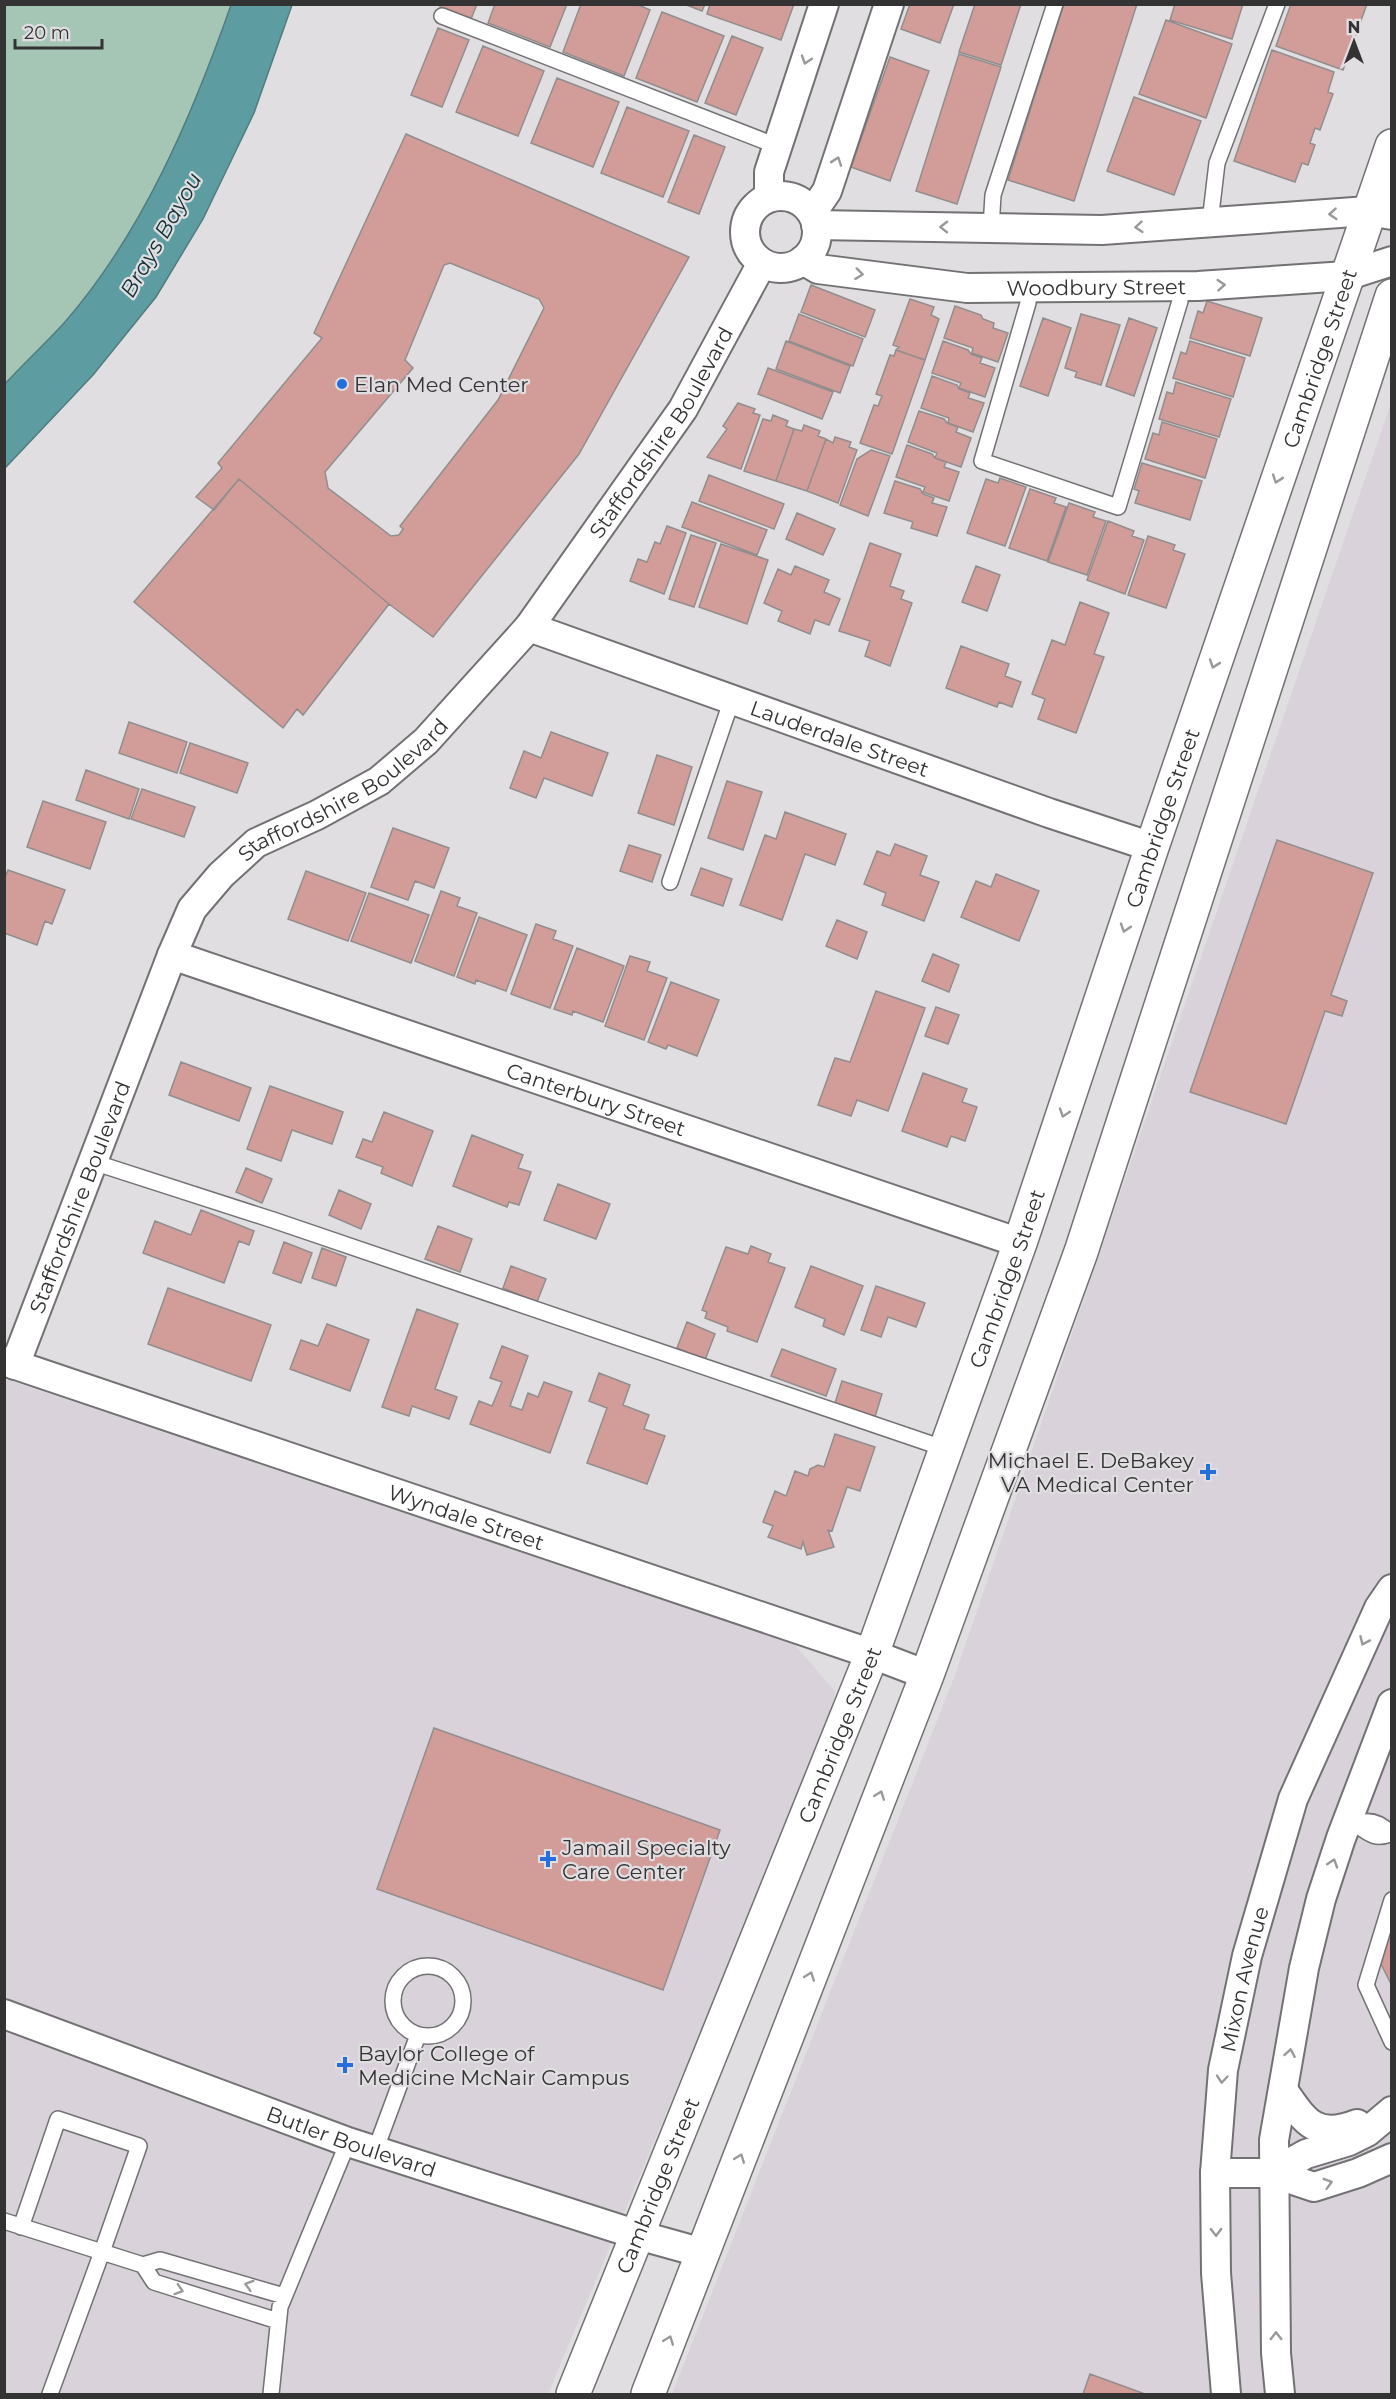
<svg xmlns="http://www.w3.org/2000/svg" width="1396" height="2399" font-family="Montserrat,sans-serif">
	<rect width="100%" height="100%" fill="#e0dee1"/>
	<path fill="#d9d2db" d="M1391 403V2394H672L955 1675Z
		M5 1379 794 1644 835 1691 825 1735 548 2394H5Z"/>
	<path fill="#a5c5b5" d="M5 5H231C192 116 143 232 65 322 46 343 24 363 5 384Z"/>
	<path fill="#5d9ca1" stroke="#517c80" stroke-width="1.5" d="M231 5H292L254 113 203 219 156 297 93 375 5 468V384C24 363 46 343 65 322 143 232 192 116 231 5Z"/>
	<path fill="#d29c99" stroke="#918e8d" stroke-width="1.5" fill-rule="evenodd" d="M441 4H477L471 19 440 7Z
		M495 4H567L550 47 488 23Z
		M581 4H636L650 10 624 76 563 52Z
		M684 4H705L702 11Z
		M710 4H794L781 40 707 14Z
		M910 4H954L940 43 901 29Z
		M975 4H1021L1001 65 959 52Z
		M1064 4H1137L1074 201 1008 180Z
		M1175 4H1243L1232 39 1170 20Z
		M1291 4H1367L1343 70 1276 46Z
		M662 12 724 36 697 102 636 78Z
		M1166 20 1232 44 1206 118 1139 94Z
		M438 28 469 40 442 107 411 95Z
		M732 36 763 48 736 115 705 103Z
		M483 46 544 71 518 136 456 112Z
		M1272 50 1334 72 1328 92 1333 94 1320 130 1315 128 1310 143 1315 145 1308 165 1302 163 1295 182 1234 161Z
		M959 54 1001 67 957 204 916 191Z
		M890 57 929 71 890 181 851 167Z
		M557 78 619 102 593 167 531 143Z
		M1134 97 1201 121 1174 195 1107 171Z
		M627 107 689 131 663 197 601 173Z
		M406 134 689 257 579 454 433 637 389 604 239 479 214 510 196 497 222 468 218 463 322 338 314 333ZM450 263 539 299 544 308 498 400 400 526 403 529 399 535 391 536 328 488 325 472 413 368 405 360 444 265Z
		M694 135 725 147 699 214 668 202Z
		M811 285 875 310 865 337 801 312Z
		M910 299 934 307 931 315 939 319 925 360 896 350 899 347 893 345Z
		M1207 301 1262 318 1250 356 1190 338 1198 311 1203 313Z
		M955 306 981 315 983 319 994 323 993 328 1008 333 998 362 972 353 973 348 944 338Z
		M799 314 863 339 853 366 789 341Z
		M1081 314 1120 325 1101 385 1075 377 1077 372 1065 368Z
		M1043 318 1071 328 1048 396 1020 386Z
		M1129 318 1157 328 1134 396 1106 386Z
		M786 341 850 366 840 393 776 369Z
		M943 341 968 350 971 354 982 358 980 363 995 368 985 397 959 388 961 383 932 373Z
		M1190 341 1245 358 1233 397 1173 378 1181 352 1186 354Z
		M896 350 925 360 892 454 860 443 874 405 878 406 882 396 876 394 890 355 894 356Z
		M768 368 833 392 822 419 758 394Z
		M932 376 957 385 959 389 970 393 968 398 984 403 973 432 948 423 949 418 921 408Z
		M1176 382 1231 399 1219 437 1159 419 1167 392 1173 394Z
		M738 403 755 409 753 413 760 415 741 469 707 457 727 429 723 426Z
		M919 411 944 419 947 423 958 427 956 432 971 438 961 467 935 458 937 453 908 442Z
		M773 415 788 421 786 426 794 429 776 481 744 471 763 419 771 421Z
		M1162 422 1217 439 1205 478 1145 459 1153 433 1159 435Z
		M804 425 820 431 818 436 826 439 807 491 776 481 794 429 802 431Z
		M835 437 851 442 849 447 857 450 838 503 807 491 826 439 833 443Z
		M907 445 932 454 935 458 946 462 944 467 959 472 949 501 923 492 925 487 896 477Z
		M871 450 890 456 868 516 840 505 857 459Z
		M1142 463 1202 481 1190 520 1135 503 1139 491 1134 489Z
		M709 475 784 504 774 529 699 501Z
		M1000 478 1026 487 1005 546 967 533 986 479 998 483Z
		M239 479 389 604 303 715 297 709 283 728 134 602Z
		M895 481 920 489 923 494 934 498 932 503 947 507 937 536 911 528 913 522 884 513Z
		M1030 489 1056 498 1054 503 1066 507 1047 561 1009 548Z
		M692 502 767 530 757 555 682 527Z
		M1069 503 1095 512 1093 517 1106 521 1087 575 1048 562Z
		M797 513 835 529 823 555 786 539Z
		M1108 521 1134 531 1132 536 1144 540 1125 594 1087 580Z
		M667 526 686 533 664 594 630 581 638 559 647 562 655 542 660 544Z
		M691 535 716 543 694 607 669 599Z
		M1148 536 1175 545 1173 550 1185 554 1166 608 1128 595Z
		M870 543 901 554 890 586 904 591 901 599 912 603 890 666 865 656 870 641 839 631Z
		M721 544 768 560 747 624 699 607Z
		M795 566 829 580 824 592 840 599 829 625 815 620 810 634 778 621 782 611 764 603 778 569 791 575Z
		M976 566 1000 575 987 611 962 602Z
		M1080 602 1109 613 1094 654 1104 657 1076 733 1038 719 1045 699 1032 694 1052 640 1065 645Z
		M961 646 1009 664 1005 676 1021 682 1012 707 999 702 997 707 946 688Z
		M129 722 187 742 177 773 119 753Z
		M551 732 608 753 592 796 544 778 536 798 510 788 524 751 541 758Z
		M190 743 248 763 237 793 180 773Z
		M657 755 692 767 674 825 638 813Z
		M86 770 139 789 129 819 76 800Z
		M727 781 762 792 743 850 708 838Z
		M142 789 195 807 184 837 131 819Z
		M43 801 106 822 90 869 27 847Z
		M785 812 846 834 835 865 805 854 782 920 740 905 765 835 776 839Z
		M393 828 449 848 434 888 415 881 408 900 371 887Z
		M1277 840 1373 873 1331 995 1347 1001 1342 1016 1325 1011 1286 1124 1190 1092Z
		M895 844 927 856 920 875 939 882 924 921 882 905 886 893 864 884 877 851 890 856Z
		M629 845 661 855 652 882 620 871Z
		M701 868 732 879 723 906 691 895Z
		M8 870 65 890 52 924 45 921 37 945 4 933V880Z
		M306 871 366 893 348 941 288 919Z
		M996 874 1039 891 1019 941 961 917 976 881 991 887Z
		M441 891 460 898 457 906 477 913 454 976 415 961Z
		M369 893 429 915 411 963 351 941Z
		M479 917 527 935 506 991 476 980 475 984 457 977Z
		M837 920 867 932 857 959 826 946Z
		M536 924 556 931 553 939 573 946 550 1008 511 994Z
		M577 948 624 966 603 1022 573 1011 572 1015 554 1009Z
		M933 954 959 965 949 992 922 981Z
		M630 956 650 962 647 971 667 978 644 1040 605 1026Z
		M671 982 719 1000 697 1056 668 1045 666 1049 648 1042Z
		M876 991 925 1008 888 1111 857 1100 851 1116 818 1105 835 1058 850 1062Z
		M936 1007 959 1015 948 1044 925 1036Z
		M181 1062 251 1088 239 1121 169 1095Z
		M923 1073 967 1089 962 1102 977 1107 965 1141 951 1136 947 1147 902 1131Z
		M270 1086 343 1112 332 1144 292 1130 281 1161 247 1149Z
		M384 1112 433 1131 412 1186 381 1173 383 1167 356 1157 363 1139 372 1142Z
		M472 1135 523 1155 518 1168 531 1172 519 1205 509 1202 507 1207 453 1186Z
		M246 1168 272 1179 262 1203 236 1192Z
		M558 1184 610 1204 596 1239 544 1220Z
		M339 1190 371 1204 361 1229 329 1215Z
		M201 1210 254 1231 249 1245 239 1241 224 1283 143 1253 155 1221 191 1235Z
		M438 1226 472 1239 460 1272 425 1259Z
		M284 1242 312 1253 301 1283 273 1273Z
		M751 1246 771 1254 768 1262 785 1268 757 1342 727 1331 728 1327 705 1318 707 1312 702 1310 726 1247 748 1254Z
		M322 1248 346 1257 336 1286 312 1278Z
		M511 1266 546 1279 537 1302 503 1288Z
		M811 1266 863 1286 844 1335 823 1326 825 1319 795 1307Z
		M876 1286 925 1303 916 1327 888 1317 881 1337 861 1330Z
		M168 1288 271 1325 251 1381 148 1344Z
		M417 1309 458 1324 435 1389 457 1397 449 1419 412 1406 409 1416 382 1407Z
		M687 1322 715 1334 705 1360 677 1348Z
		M327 1324 369 1340 350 1391 290 1369 301 1340 318 1346Z
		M502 1346 528 1356 510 1406 522 1410 528 1393 538 1397 544 1382 572 1392 550 1453 470 1424 479 1401 492 1406 502 1382 490 1378Z
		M782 1349 836 1369 826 1396 771 1376Z
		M599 1373 630 1385 623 1405 649 1415 644 1429 665 1436 647 1484 587 1463 607 1408 589 1401Z
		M842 1381 882 1394 875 1417 835 1403Z
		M835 1434 875 1447 860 1491 847 1487 832 1531 828 1530 834 1547 807 1555 803 1542 801 1549 768 1537 773 1526 763 1522 775 1491 786 1496 795 1471 808 1476 810 1469 818 1465 824 1467Z
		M434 1728 720 1830 663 1990 377 1889Z
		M1392 1934V1986L1371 1944Z
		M1090 2374 1145 2394H1083Z"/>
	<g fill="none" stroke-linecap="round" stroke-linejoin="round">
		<g stroke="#737174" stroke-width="18">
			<path id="service" d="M442 16 777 146
				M1210 222 1217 163 1277 4
				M991 228 993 195 1055 4
				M1029 288 1028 303 982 461 1118 507 1180 301 1178 286
				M670 882 732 699
				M93 1162 273 1220 946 1449
				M1347 1821C1365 1826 1369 1842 1390 1834
				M1357 1824C1371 1818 1382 1824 1392 1835
				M1392 1900 1366 1985 1392 2042
				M393 2001a35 35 0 1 1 70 0a35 35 0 1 1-70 0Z
				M375 2151 418 2035
				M4 2221 102 2252 50 2394
				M21 2227 58 2119 139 2146 102 2252 143 2265 160 2260 284 2296
				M143 2265 154 2282 278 2321
				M271 2394 280 2307 348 2142"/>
		</g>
		<g stroke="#737174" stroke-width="32">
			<g id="minor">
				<circle cx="781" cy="232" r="36"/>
				<path d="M769 197V172L824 4"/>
				<path d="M812 213 827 191 889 4"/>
				<path d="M816 225 1102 230 1368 211 1392 215"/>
				<path id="s1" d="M803 260 818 269 967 288 1198 286 1346 276 1392 261"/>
				<path id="s2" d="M529 627 1049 813 1152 847"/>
				<path id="s3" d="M172 955 1020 1243"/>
				<path id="s4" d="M4 1361 872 1654 927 1675"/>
				<path id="s5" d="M15 1365 172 955 192 909 221 875 256 843 317 815 379 781 426 741 529 627 683 409 762 263"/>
				<path id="s6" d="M4 2014 348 2142 638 2235 703 2253"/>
				<path d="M1283 2090C1305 2122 1316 2140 1357 2124"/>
				<path d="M1215 2173H1272L1314 2187 1358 2173 1392 2158"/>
				<path d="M1272 2173 1306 2154 1349 2141 1367 2132 1392 2111"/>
				<path id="s7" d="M1226 2394 1216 2273 1215 2173 1223 2070 1247 1956 1293 1799 1379 1608 1392 1589"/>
				<path d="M1280 2394 1276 2353 1274 2140 1304 1968 1321 1899 1341 1838 1392 1704"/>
			</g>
		</g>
		<g stroke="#737174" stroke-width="36">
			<g id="tertiary">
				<path id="s8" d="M573 2394 872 1654 1020 1243 1152 847 1392 146"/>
				<path d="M648 2394 927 1675 1081 1252 1392 296"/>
			</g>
		</g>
		<use href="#service" stroke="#fff" stroke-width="15"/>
		<use href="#minor" stroke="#fff" stroke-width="28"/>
		<use href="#tertiary" stroke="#fff" stroke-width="33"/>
	</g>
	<defs><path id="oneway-chevron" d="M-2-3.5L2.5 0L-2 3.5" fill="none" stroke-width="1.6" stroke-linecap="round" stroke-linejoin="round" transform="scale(1.5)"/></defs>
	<g stroke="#9a999a">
		<use href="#oneway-chevron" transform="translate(806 60) rotate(108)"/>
		<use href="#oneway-chevron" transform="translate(837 161) rotate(-71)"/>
		<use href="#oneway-chevron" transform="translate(1333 214) rotate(176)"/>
		<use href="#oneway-chevron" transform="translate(944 227) rotate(-179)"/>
		<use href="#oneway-chevron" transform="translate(1139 227) rotate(175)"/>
		<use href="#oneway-chevron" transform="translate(859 274) rotate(7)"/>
		<use href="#oneway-chevron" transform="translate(1221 285) rotate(-4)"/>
		<use href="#oneway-chevron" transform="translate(1277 479) rotate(109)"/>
		<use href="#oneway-chevron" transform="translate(1214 664) rotate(109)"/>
		<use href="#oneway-chevron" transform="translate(1125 928) rotate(108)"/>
		<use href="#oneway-chevron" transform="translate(1064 1113) rotate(108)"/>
		<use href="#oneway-chevron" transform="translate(1364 1641) rotate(114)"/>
		<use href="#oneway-chevron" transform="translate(880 1795) rotate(-69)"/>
		<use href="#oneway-chevron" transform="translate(1333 1863) rotate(-72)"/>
		<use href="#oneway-chevron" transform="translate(810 1976) rotate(-69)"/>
		<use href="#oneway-chevron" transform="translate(1290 2053) rotate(-80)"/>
		<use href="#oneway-chevron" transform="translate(1222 2079) rotate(95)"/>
		<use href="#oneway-chevron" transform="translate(740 2158) rotate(-69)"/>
		<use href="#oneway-chevron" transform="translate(1328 2183) rotate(-16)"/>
		<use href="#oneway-chevron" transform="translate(1216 2232) rotate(89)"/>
		<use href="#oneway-chevron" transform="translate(249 2285) rotate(-164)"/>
		<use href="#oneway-chevron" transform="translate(179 2290) rotate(18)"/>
		<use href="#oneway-chevron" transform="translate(1276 2336) rotate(-91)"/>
		<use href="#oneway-chevron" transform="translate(669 2340) rotate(-69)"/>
	</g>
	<g fill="#246fdb" stroke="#e0dee1" stroke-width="2">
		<circle cx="342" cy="384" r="6"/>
		<path d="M1205 1463h6v6h6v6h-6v6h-6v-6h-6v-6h6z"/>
		<path d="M545 1850h6v6h6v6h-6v6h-6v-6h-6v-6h6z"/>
		<path d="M342 2056h6v6h6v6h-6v6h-6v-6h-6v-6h6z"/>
	</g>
	<g text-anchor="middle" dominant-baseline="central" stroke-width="4.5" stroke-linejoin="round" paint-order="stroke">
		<g font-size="21" fill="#343334" stroke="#e0dee1">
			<text stroke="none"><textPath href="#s1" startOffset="297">Woodbury Street</textPath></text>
			<text stroke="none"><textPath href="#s8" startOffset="2169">Cambridge Street</textPath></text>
			<text stroke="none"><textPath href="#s5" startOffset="1170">Staffordshire Boulevard</textPath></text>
			<text stroke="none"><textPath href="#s2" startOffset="330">Lauderdale Street</textPath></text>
			<text stroke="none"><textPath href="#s5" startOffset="684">Staffordshire Boulevard</textPath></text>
			<text stroke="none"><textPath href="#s8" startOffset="1683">Cambridge Street</textPath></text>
			<text stroke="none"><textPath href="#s3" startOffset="448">Canterbury Street</textPath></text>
			<text stroke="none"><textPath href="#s5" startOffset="180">Staffordshire Boulevard</textPath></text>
			<text stroke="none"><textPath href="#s8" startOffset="1197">Cambridge Street</textPath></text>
			<text stroke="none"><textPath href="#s4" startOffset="488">Wyndale Street</textPath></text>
			<text stroke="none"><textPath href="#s8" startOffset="711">Cambridge Street</textPath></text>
			<text stroke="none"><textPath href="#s7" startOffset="418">Mixon Avenue</textPath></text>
			<text stroke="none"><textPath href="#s6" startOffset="370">Butler Boulevard</textPath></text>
			<text stroke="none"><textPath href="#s8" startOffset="225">Cambridge Street</textPath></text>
		</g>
		<g font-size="21" fill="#343334" stroke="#e0dee1" text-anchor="start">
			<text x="354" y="384">Elan Med Center</text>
			<text x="1194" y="1460" text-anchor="end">Michael E. DeBakey<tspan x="1194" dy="24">VA Medical Center</tspan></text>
			<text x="562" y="1847">Jamail Specialty<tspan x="562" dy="24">Care Center</tspan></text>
			<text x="358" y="2053">Baylor College of<tspan x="358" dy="24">Medicine McNair Campus</tspan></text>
		</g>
		<g font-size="22" font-style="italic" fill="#113134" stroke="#e0dee1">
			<text transform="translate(161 235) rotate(-60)">Brays Bayou</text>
		</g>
	</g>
	<rect width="1396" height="2399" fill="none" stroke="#343334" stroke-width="12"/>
	<g transform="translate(1354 42)" stroke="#e0dee1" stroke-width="4.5" paint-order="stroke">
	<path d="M0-4.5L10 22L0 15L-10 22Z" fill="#343334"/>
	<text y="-9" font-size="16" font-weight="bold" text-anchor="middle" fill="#343334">N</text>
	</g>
	<path d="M15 39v9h87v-9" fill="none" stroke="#343334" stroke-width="3"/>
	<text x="24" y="39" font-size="18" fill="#343334" stroke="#e0dee1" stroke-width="4.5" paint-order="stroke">20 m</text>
</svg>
